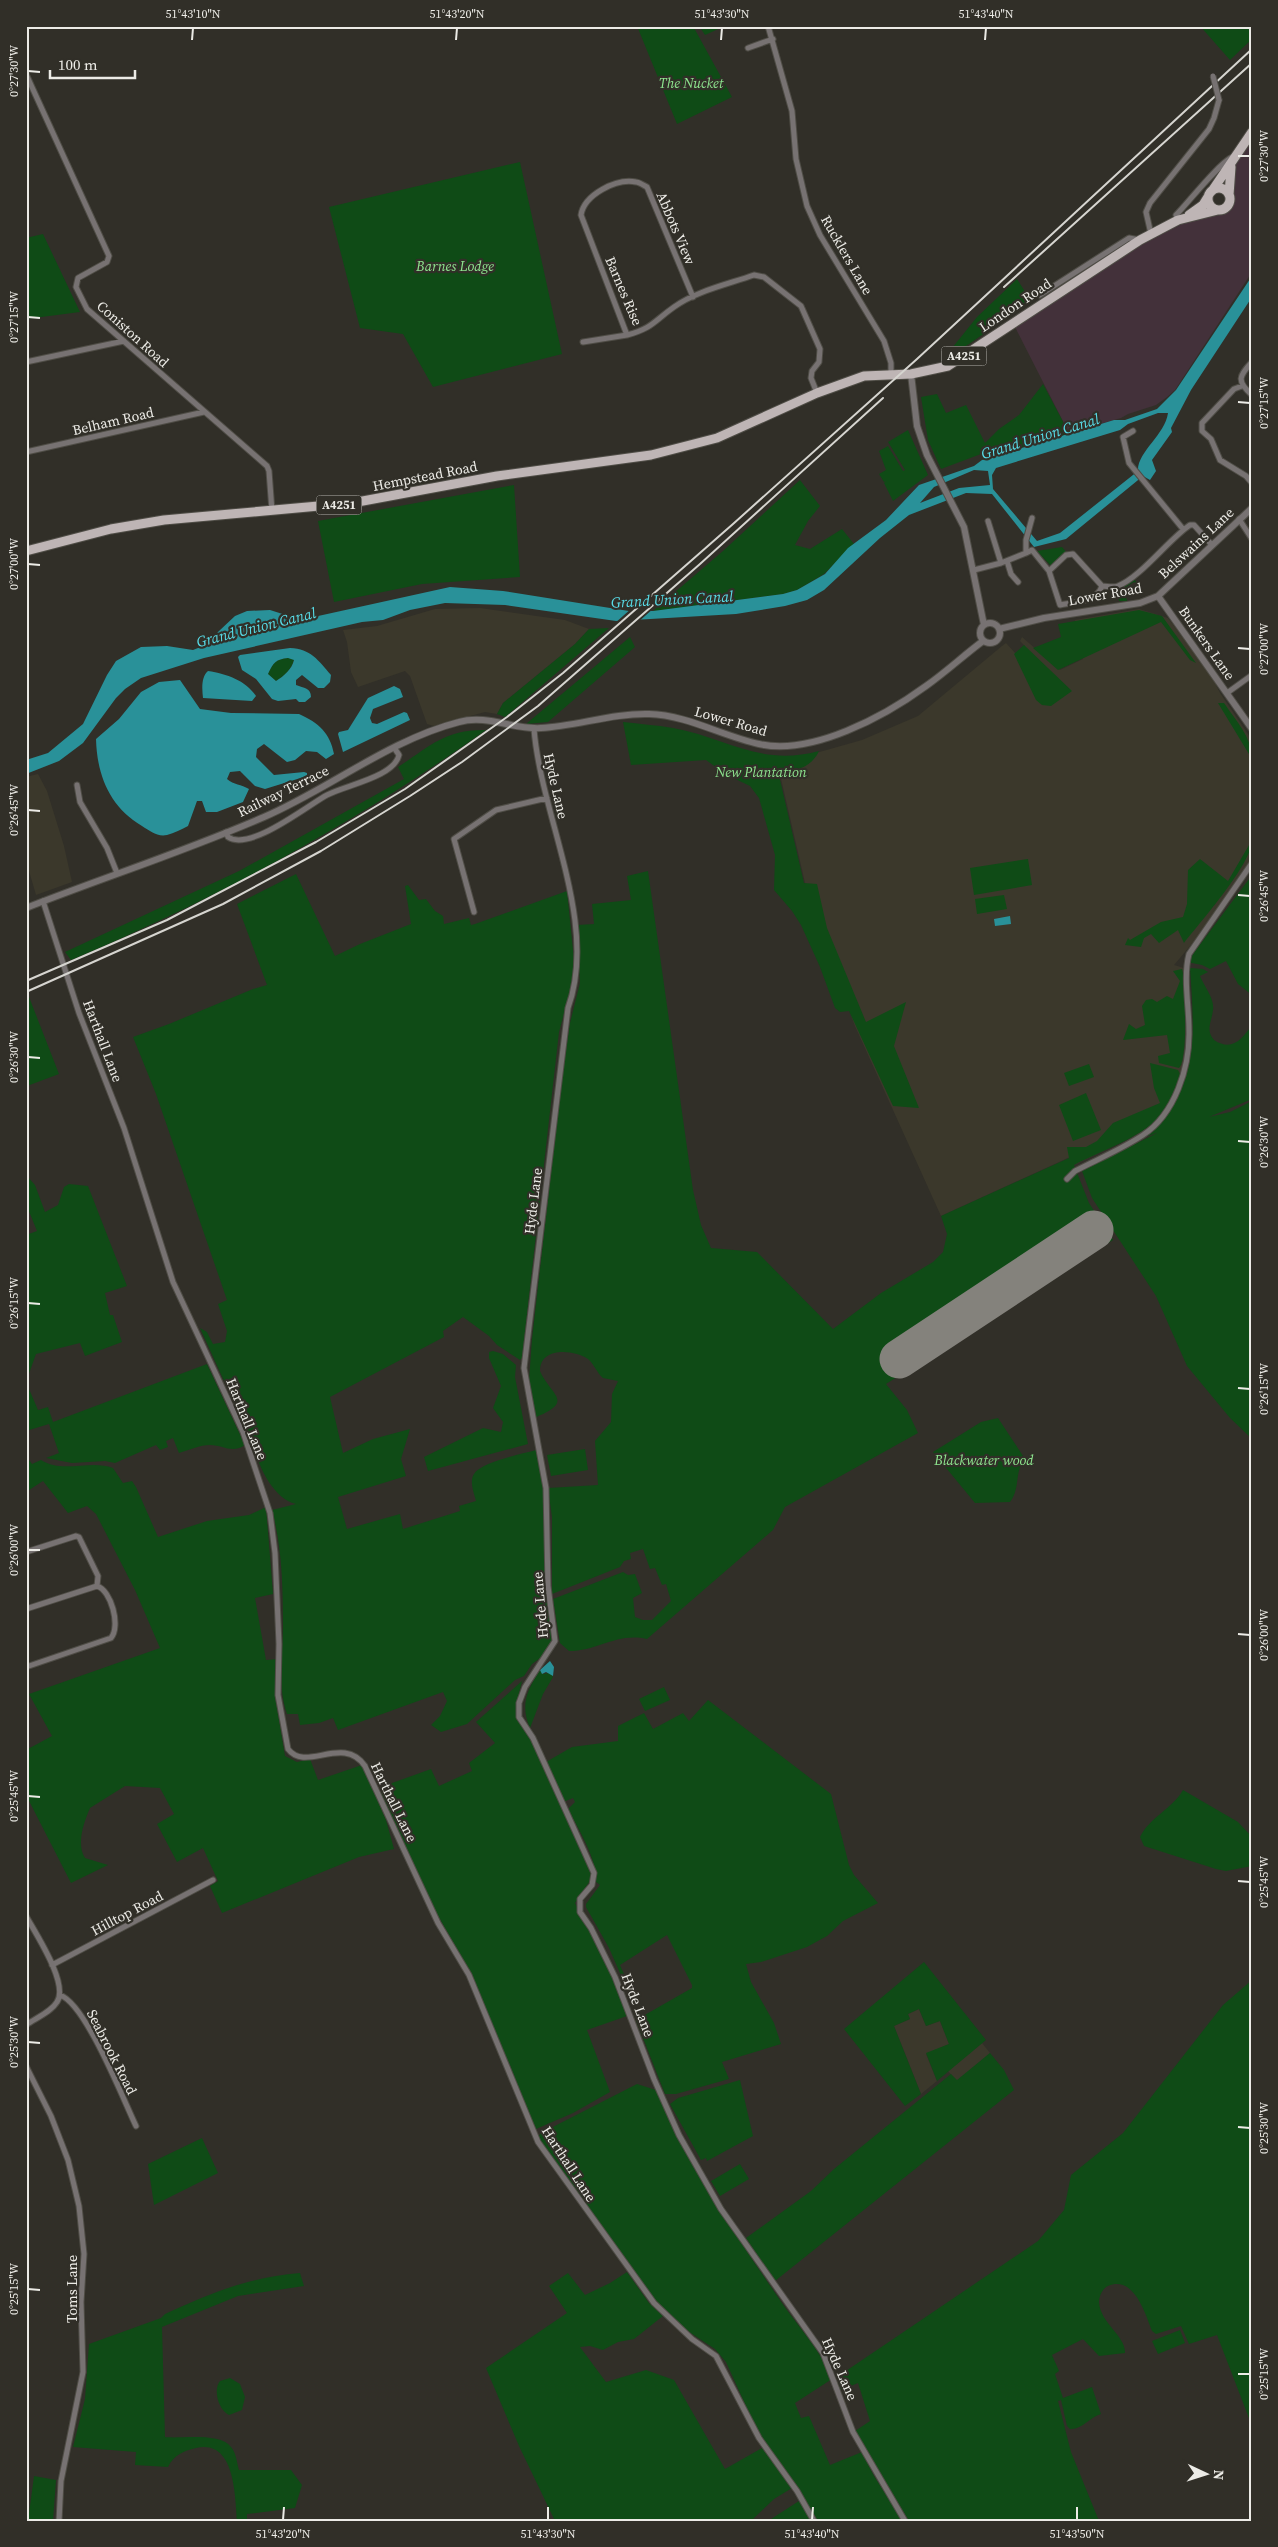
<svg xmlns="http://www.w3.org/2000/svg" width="1278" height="2547" font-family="'Source Serif 4',serif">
	<rect width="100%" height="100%" fill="#312f28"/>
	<path fill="#43313a" d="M1252 132V272L1175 390 1167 397 1156 405 1128 414 1121 418 1069 433 1013 323 1208 201 1218 210 1224 209 1229 203V176Z"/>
	<path fill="#3b382b" d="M480 608 565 620 589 629 575 644 503 703 497 714 485 712 434 726 427 724 410 676 405 671 358 687 351 672 347 642 343 630 377 626 435 609Z
		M1139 609 1168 618 1218 684 1216 685 1220 693 1252 740V860L1196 939 1174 965 1184 968 1187 1034 1185 1063 1178 1087 1155 1123 1138 1134 1074 1165 1070 1157 941 1216 855 1026 809 900 779 770 773 757 783 759 816 753 862 740 918 716 1002 646 1006 643 1016 654 1025 646 1020 641 1022 637 1060 670 1083 659 1075 620Z
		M38 774 47 791 64 846 72 882 36 895 29 871 26 872V777Z
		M919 2009 926 2026 940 2021 949 2044 926 2054 937 2081 921 2094 894 2026 910 2019 908 2014Z
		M982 2043 990 2053 957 2081 948 2071Z"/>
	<path fill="#0f4b16" d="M637 26H693L732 97 677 124Z
		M699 26H725L705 35Z
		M1200 26H1252V39L1230 60Z
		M520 162 562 354 433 387 403 334 360 328 329 207Z
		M43 234 80 312 26 319V238Z
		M1017 279 1031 301 969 344 944 358 977 317Z
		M1043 384 1069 433 982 459 981 454 941 469 928 440 921 397 937 394 946 413 966 405 985 443 999 429 1019 415Z
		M908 430 928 475 893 501 884 483 886 481 884 482 879 474 886 470 879 451 888 446 903 471 905 470 888 442Z
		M800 480 820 506 808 521 795 545 810 549 842 529 854 544 824 574 797 590 783 594 653 611 723 551Z
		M514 485 520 577 422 584 334 602 318 521Z
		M1062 547 1067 553 1051 566 1037 551Z
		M1132 577 1139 585 1134 582 1124 588 1127 601H1119L1118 591 1133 581Z
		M1139 610 1162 616 1196 663 1190 660 1161 622 1058 670 1033 648 1061 637 1058 624Z
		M609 628 505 717 497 714 503 703 575 644 589 629Z
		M630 637 635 647 548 722 526 724Z
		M1024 645 1072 691 1051 706 1042 705 1036 700 1014 654Z
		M288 658 294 659C292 669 284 676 276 681L268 674C273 663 276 659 288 658Z
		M1218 703H1224C1236 721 1252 737 1252 759Z
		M623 722C639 724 656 725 673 728 728 738 760 767 819 751 812 767 794 773 778 771L804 883 817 884 827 928 866 1022 906 1002 894 1046 919 1108 893 1106 849 1011 840 1012 835 1008 820 967 801 925 792 911 774 890 775 855 759 798 750 786 727 775 706 760 631 765Z
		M486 730C357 822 217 899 71 960L65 952 239 871 404 779 398 767C429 747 445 729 486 730Z
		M1252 840C1252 864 1201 921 1184 943L1178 930 1159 943 1151 934 1144 938 1141 947 1125 945 1128 938 1130 940 1161 922 1183 917 1187 904 1188 870 1200 859 1228 881Z
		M1028 859 1032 885 974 895 970 868Z
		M648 871 693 1190 701 1225 711 1248 757 1252 833 1329 881 1293 933 1262 943 1252 947 1234 941 1216 1069 1158 1067 1147H1086L1097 1141 1113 1123 1160 1103 1154 1088 1150 1063 1178 1070 1180 1074C1176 1088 1172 1101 1163 1113 1146 1136 1100 1151 1074 1165L1089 1203 1113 1240 886 1384 907 1410 918 1433 785 1507 773 1530 647 1639C617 1632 598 1651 569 1651L560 1643 553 1599 623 1572 628 1575 635 1574 642 1593 633 1598 635 1617 643 1620H652L671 1601 666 1584 662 1585 655 1568 650 1569 643 1549 630 1553 631 1559 624 1561 620 1567 552 1594V1517L548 1488 598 1485 595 1441 611 1422 612 1394 618 1381 603 1378C597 1373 594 1364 588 1359 575 1350 540 1346 540 1371 551 1396 576 1401 534 1418L529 1381 532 1339 561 1086 570 1023 580 983 577 925 594 924 592 904 631 900 627 876Z
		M296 874 335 956 360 944 411 924 405 886 408 885 419 900 426 899 435 911 443 916 444 924 469 918 471 925 475 924 567 891 574 960 573 980 559 1032 522 1358 520 1360 497 1345 489 1336 463 1317 443 1331 444 1337 330 1397 343 1453 373 1439 410 1429 401 1459 406 1476 338 1497 347 1529 400 1514 403 1529 460 1511 459 1506 476 1501C474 1493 469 1481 474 1474 481 1462 522 1454 536 1450L543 1488 547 1593 553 1637 552 1645 547 1653 532 1664 524 1676 515 1680 467 1724 441 1732 431 1725 440 1716 447 1701 443 1692 338 1730 333 1718 319 1723 300 1725 298 1714H287C277 1685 283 1655 283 1626 283 1587 282 1547 272 1510L296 1504C274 1499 259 1468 254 1447L200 1328 207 1332 213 1344 225 1342 227 1331 218 1304 227 1300 156 1094 133 1037 169 1024 253 989 267 985 237 904Z
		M1252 875V995L1238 984 1226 961 1210 969 1202 965 1187 962Z
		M1004 895 1007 909 977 914 975 899Z
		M1190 968 1203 969 1208 972 1200 976C1204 986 1215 999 1213 1010 1212 1021 1205 1030 1214 1040 1232 1052 1242 1039 1252 1025V1099L1209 1117 1230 1112 1252 1101V1439L1230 1418 1187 1366 1156 1296 1092 1198 1082 1171 1157 1133 1148 1136 1147 1133C1155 1125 1165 1117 1171 1108 1199 1068 1193 1013 1190 968Z
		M1182 969C1186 981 1188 1062 1179 1068L1159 1063 1158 1056 1170 1053 1167 1035 1123 1040 1129 1024 1136 1029 1145 1025 1142 1006 1146 1000 1152 999 1157 1002 1167 996 1173 999 1180 981 1173 971Z
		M29 997 59 1074 27 1086 26 998Z
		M1089 1064 1094 1077 1069 1086 1064 1073Z
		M1086 1093 1101 1130 1073 1141 1059 1105Z
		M26 1175 35 1185 45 1212 58 1205 64 1187 69 1184 88 1186 127 1286 105 1293 110 1315H113L122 1342 85 1356 80 1343 36 1354 26 1382 38 1410 48 1407 53 1422 207 1364 245 1445C231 1454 224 1445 210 1445 200 1445 189 1450 179 1453L173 1438 166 1441 168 1447 160 1450 156 1445 115 1463 105 1461 72 1463 46 1458 59 1453 49 1424 26 1431V1235L37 1231 26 1204Z
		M493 1351 503 1354 516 1365 515 1377 528 1444 428 1471 424 1457 483 1428 501 1432 503 1422 493 1408 501 1386 489 1358V1352Z
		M998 1418 1025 1459C1014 1470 1021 1488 1010 1502L975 1503 933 1452 981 1422Z
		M585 1449 588 1470 551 1476 547 1455Z
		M26 1456 32 1464 41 1460C63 1474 90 1459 113 1468L123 1483 132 1481 136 1487 158 1537 207 1521 249 1515 266 1507 273 1594 255 1598 266 1660 277 1659 275 1696 285 1756 297 1762 310 1759 318 1780 362 1765 386 1820 394 1849 359 1857 222 1913 210 1886 218 1881 203 1848 177 1862 157 1824 174 1814 160 1788 125 1786 90 1808C84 1822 76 1844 85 1858L108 1865 71 1883 26 1795V1750L52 1736 29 1694 160 1648 135 1590 96 1514 87 1506 68 1513 43 1481 26 1492Z
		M540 1670 542 1674 550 1673 553 1677 543 1694 530 1728C520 1705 527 1690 540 1670Z
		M522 1681 516 1705 517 1718 531 1740 588 1866 592 1878 575 1903 612 1973 627 2016 587 2030 610 2092 573 2113 536 2129 526 2109 510 2065 482 2008 471 1973 433 1907 382 1800 381 1787 431 1769 439 1786 472 1771 469 1763 495 1743 476 1722Z
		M664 1687 670 1700 645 1711 639 1699Z
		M708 1700 831 1794 849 1865 854 1875 878 1903 843 1921 827 1936 807 1947 761 1962 746 1964 751 1982 774 2023 781 2044 722 2062 729 2079 676 2094H665L636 2020 692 1988V1985L667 1935 620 1965 626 1979 623 1980 609 1948 586 1907V1904L600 1885 595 1881C599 1861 577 1827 568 1809L575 1802 573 1798 563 1802 546 1762 572 1747 618 1741V1726L644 1713 653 1729 683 1713 689 1721Z
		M1183 1790 1238 1822 1252 1837V1866L1226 1871 1216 1869 1144 1846 1140 1837C1150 1817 1172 1809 1183 1790Z
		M924 1962 986 2040 937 2081 926 2053 949 2044 940 2021 926 2026 919 2009 908 2014 910 2019 894 2026 921 2094 905 2106 844 2029Z
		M1252 1980V2426L1217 2335 1189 2344 1181 2326 1156 2334 1152 2331C1145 2313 1134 2275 1108 2286 1103 2288 1099 2296 1099 2302 1100 2323 1126 2336 1125 2353L1099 2356 1083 2339 1052 2355 1059 2371 1055 2374 1063 2398 1092 2387 1101 2414C1090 2417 1082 2430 1070 2429L1067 2426 1061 2400 1058 2401 1071 2452 1099 2521H909L855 2431 870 2421 858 2383 841 2390 837 2377 1038 2241 1064 2210 1071 2175 1123 2133 1223 2005Z
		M990 2053 1004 2070 1014 2090 775 2281 746 2238 811 2191 834 2169 951 2074 957 2080Z
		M740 2080 753 2136 707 2161 706 2158 701 2160 670 2104 678 2098Z
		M637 2084 656 2090C689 2168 737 2237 784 2306 802 2331 821 2351 832 2379L795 2403 801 2418 809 2416 830 2465 862 2452 874 2476 903 2521H818L756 2428 726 2362 715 2349 680 2326 649 2296 577 2197 538 2137 541 2133Z
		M202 2138 218 2173 154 2205 148 2164Z
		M740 2164 749 2179 720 2196 711 2181Z
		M627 2272 649 2303 663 2316 634 2339 618 2342 603 2350 590 2346 580 2347 606 2382 646 2370 674 2380 725 2469 762 2448 792 2488 774 2499 751 2521H555L519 2446 486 2368 567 2313 549 2286 568 2273 585 2295 610 2283Z
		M300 2273 304 2286 238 2296 162 2327 165 2437C181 2439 220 2432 231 2447 236 2452 237 2463 239 2470H291L302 2485 295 2508 247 2514V2521H237C235 2495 235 2439 196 2448 183 2451 174 2455 168 2467L135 2465 136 2452 73 2447 85 2399 89 2344 161 2318 165 2314C213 2292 247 2278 300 2273Z
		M1180 2330 1185 2343 1158 2354 1152 2341Z
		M230 2378 240 2384 245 2397 242 2410 229 2415C218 2410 213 2389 220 2381Z
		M34 2476 56 2480 53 2521H28Z
		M799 2501 811 2521H768Z"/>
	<path fill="#299199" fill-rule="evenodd" d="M1252 276V297L1191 390 1171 428 1172 432 1152 460 1156 471 1150 480 1143 476 1066 539 1034 547 992 494 966 493 909 515 880 538 824 590 807 600 785 606 736 614 616 621 505 605 445 603 410 610 383 620 362 622 204 658 141 678 125 689 116 698 83 743 59 761 26 774V760L48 753 83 724 107 675 116 661 141 647 167 646 193 650 203 646 235 616 247 611 270 610 292 617 309 618 450 587 503 591 629 611H653L783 594 797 590 825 574 848 548 886 520 919 485 974 466 982 460 1114 420H1125L1157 409 1176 390ZM1158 413H1168C1165 435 1137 452 1138 471L1060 533 1037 541 993 489 992 475 996 468 1120 430 1128 424ZM974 470 988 471 990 485 959 488 920 503 934 487Z
		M290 648C311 649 318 660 331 675L330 682 324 688H318L302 675 296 680V685C304 688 311 688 311 697L305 702H299L296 699 278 701 272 699 256 679 242 670 238 657 240 655ZM288 658 294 660C292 669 284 676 276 681L268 674C273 663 276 659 288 658Z
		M208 671C227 674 245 680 256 696L252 701 203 698C202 689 201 677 208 671Z
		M180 680 200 709 231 713 299 714C319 723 330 733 334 754L326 759 317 752 306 751 295 760 287 762 264 744 257 749 256 757 274 775 304 772 307 773V776L265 789 255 786 240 771 230 772 227 779C234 785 241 784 249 789L243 802 217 812H206L202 801H197L188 826C182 829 174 833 167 835 157 837 150 831 142 826 110 807 97 776 96 739L119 719 141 692 159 682Z
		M394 686 400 689 403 697 373 709 370 718 372 723 377 724 404 712 407 713 410 720 343 752 338 734 339 732 348 730 368 698Z
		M1010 916 1011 924 995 926 994 919Z
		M550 1661 554 1667 553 1676 546 1672 542 1674 540 1670Z"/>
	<path fill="#312f28" d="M632 608H654L637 623 614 624Z"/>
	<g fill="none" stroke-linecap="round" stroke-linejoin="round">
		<path stroke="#84827c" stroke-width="39" d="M899 1359 1094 1230"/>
		<g stroke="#4f4d46" stroke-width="7">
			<path id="minor" d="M768 26 792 111 796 159 807 206 820 235 884 341 891 363V375
				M748 48 773 39
				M26 74 109 256 107 262 78 278 76 287 87 309 267 466 269 471 272 511
				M1178 220 1176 215C1188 203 1222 159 1235 156
				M1151 234 1146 212 1150 203 1209 129 1214 118 1219 100
				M1040 295 1129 238 1140 240
				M693 297 647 187C643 185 639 182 636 182 616 178 584 195 581 215L627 335C653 328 654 321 674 307 696 291 729 284 754 275L764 277 801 306 820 349 819 362 812 371 811 378 817 393
				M583 342 627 335
				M26 362 124 341
				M1252 362C1239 376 1236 381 1252 395
				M1242 386 1234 389 1202 423V431L1211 439 1220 460 1246 476 1252 483
				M1133 431 1123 437 1129 463 1183 529
				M26 452 204 412
				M1239 519 1252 539
				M988 521 1001 563
				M1026 553 1032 550 1049 571 1060 605C1075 602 1097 602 1102 586
				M1007 561 1011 574 1018 582
				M974 570 1001 563 1026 553V540L1032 518
				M1049 571 1066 555 1073 554 1102 586C1107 586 1113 588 1118 586 1141 577 1169 539 1190 525H1194L1212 545
				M1227 693 1252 675
				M534 729C541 817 599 922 568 1008L524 1368 546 1488 548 1586 555 1641 525 1687 519 1703V1717L533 1738 594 1873 592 1885 580 1899V1912L591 1928 615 1977 654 2079 679 2135 721 2209 823 2353 853 2432 905 2521
				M77 785 80 802 107 848 117 873
				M226 832 228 837C250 852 308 805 327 795 346 785 394 777 399 755L395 749
				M43 901 79 1013 124 1128 173 1282 243 1432 270 1513 275 1553 279 1644 278 1695 288 1749C306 1773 343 1734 365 1766L438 1923 469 1975 538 2142 654 2303 692 2339 716 2356 759 2438 797 2491 814 2521
				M474 912 454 839 496 810 547 798
				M1067 1179 1075 1171C1098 1159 1122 1149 1143 1135 1175 1114 1190 1067 1189 1030 1189 1006 1183 977 1189 954L1252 863
				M26 1552 76 1536 79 1537 98 1576 97 1586
				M26 1609 97 1586
				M26 1667 111 1638C121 1626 111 1590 97 1586
				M26 1916C36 1934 69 1984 57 2002 51 2012 36 2018 26 2025
				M52 1965 213 1880
				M60 1995C86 2004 123 2099 136 2126
				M26 2066 51 2116 68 2160 79 2206 84 2254 81 2302 83 2372 61 2481 59 2521"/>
		</g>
		<g stroke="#4f4d46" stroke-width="8">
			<path id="tertiary" d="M911 374 917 426 927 455 964 527 984 625
				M1158 596 1252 729
				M980 633a10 10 0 1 1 20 0a10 10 0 1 1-20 0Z
				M999 629 1044 618 1140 603 1158 596 1252 508
				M26 908C105 877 186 851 264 817 329 789 389 740 459 722 487 714 514 730 541 728 577 726 613 713 649 714 687 715 722 736 759 744 812 756 885 716 926 686 946 672 964 655 983 641"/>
		</g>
		<g stroke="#4f4d46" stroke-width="11">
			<path id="primary" d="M1208 199a11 11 0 1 1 22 0a11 11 0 1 1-22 0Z
				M1212 191 1252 132
				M1229 195 1231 167
				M1189 215 1203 205 1208 197
				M26 551 111 529 164 520 352 503 497 476 651 455 717 438 817 393 864 376 911 374 948 366 1140 240 1178 220 1218 210"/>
		</g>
		<use href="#minor" stroke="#777272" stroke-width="5"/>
		<use href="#tertiary" stroke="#777272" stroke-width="6"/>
		<use href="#primary" stroke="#beb5b5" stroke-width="9"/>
		<path stroke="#d6d5d0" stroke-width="2" d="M1004 287 1252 63
			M26 981 167 920 316 842 405 789 507 717 563 673 733 524 917 359 1252 49
			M26 992 223 904 321 851 410 796 462 762 538 706 700 564 883 398"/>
		<g stroke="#4f4d46" stroke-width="7" stroke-linecap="butt">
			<path id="minor-bridge" d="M1213 76 1219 100"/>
		</g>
		<use href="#minor-bridge" stroke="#777272" stroke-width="5"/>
	</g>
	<path fill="none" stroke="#ecebe6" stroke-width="2" d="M192 40 193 28M456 40 457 28M721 40 722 28M985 40 986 28M28 71 40 72M1238 156H1250M28 317 40 318M1238 402 1250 403M28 564 40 565M1238 648 1250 649M28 810 40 811M1238 895 1250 896M28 1057 40 1058M1238 1141 1250 1142M28 1303 40 1304M1238 1388 1250 1389M28 1550H40M1238 1634 1250 1635M28 1796 40 1797M1238 1881 1250 1882M28 2042 40 2043M1238 2127 1250 2128M28 2289 40 2290M1238 2374H1250M283 2520 284 2507M548 2520V2507M812 2520 813 2507M1077 2520V2507"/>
	<g text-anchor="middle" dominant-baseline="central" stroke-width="4.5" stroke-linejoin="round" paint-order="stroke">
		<g fill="#312f28" stroke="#b4b3ad" stroke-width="1">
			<rect x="941.5" y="346.5" width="45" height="19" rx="4"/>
			<rect x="316.5" y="495.5" width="45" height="19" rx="4"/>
		</g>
		<g font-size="12" font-weight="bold" fill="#ecebe6">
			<text x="964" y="356">A4251</text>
			<text x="339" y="505">A4251</text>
		</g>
		<g font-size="14" font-style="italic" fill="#8ee58f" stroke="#312f28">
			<text x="691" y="83">The Nucket</text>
			<text x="455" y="266">Barnes Lodge</text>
			<text x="761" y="772">New Plantation</text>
			<text x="984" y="1460">Blackwater wood</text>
		</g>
		<g font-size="14" fill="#ecebe6" stroke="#312f28">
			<text transform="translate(676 228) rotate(67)">Abbots View</text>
			<text transform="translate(847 255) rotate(60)">Rucklers Lane</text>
			<text transform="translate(624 291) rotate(67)">Barnes Rise</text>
			<text transform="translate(1015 305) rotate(-34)">London Road</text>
			<text transform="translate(133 334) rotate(42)">Coniston Road</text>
			<text transform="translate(113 421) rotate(-13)">Belham Road</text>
			<text transform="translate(425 476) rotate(-11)">Hempstead Road</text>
			<text transform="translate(1196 543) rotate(-43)">Belswains Lane</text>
			<text transform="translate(1105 594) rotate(-10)">Lower Road</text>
			<text transform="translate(1207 643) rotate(55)">Bunkers Lane</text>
			<text transform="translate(731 721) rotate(16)">Lower Road</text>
			<text transform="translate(556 786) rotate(77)">Hyde Lane</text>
			<text transform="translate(283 791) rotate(-26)">Railway Terrace</text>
			<text transform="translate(103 1041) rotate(69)">Harthall Lane</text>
			<text transform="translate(533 1201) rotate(-83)">Hyde Lane</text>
			<text transform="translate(247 1419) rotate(68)">Harthall Lane</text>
			<text transform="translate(540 1605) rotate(-95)">Hyde Lane</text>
			<text transform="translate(394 1802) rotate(64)">Harthall Lane</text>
			<text transform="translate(127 1913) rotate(-28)">Hilltop Road</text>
			<text transform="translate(638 2005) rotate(69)">Hyde Lane</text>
			<text transform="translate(112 2052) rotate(63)">Seabrook Road</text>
			<text transform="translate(569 2164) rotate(57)">Harthall Lane</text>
			<text transform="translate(72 2289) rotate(-90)">Toms Lane</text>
			<text transform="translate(840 2369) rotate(66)">Hyde Lane</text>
		</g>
		<g font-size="15" font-style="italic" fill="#58dde8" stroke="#312f28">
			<text transform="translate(1040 436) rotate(-17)">Grand Union Canal</text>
			<text transform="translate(672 599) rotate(-3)">Grand Union Canal</text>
			<text transform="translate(256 627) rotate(-14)">Grand Union Canal</text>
		</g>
	</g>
	<rect width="1278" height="2547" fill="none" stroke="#312f28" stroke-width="55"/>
	<g transform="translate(1206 2474) rotate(94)" stroke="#312f28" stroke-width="4" paint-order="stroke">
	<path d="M0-4L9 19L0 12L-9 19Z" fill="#ecebe6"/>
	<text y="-8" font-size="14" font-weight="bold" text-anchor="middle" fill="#ecebe6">N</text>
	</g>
	<path d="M50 70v8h85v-8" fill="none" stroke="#ecebe6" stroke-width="2.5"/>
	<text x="58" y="70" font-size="15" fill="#ecebe6" stroke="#312f28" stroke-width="4" paint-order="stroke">100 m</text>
	<rect x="28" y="28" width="1222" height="2492" fill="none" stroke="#ecebe6" stroke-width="2"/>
	<g font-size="12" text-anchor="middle" fill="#ecebe6">
		<text x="193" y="18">51°43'10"N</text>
		<text x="457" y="18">51°43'20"N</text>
		<text x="722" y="18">51°43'30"N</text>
		<text x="986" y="18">51°43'40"N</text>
		<text transform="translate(14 71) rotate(-90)" y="4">0°27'30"W</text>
		<text transform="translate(1264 156) rotate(-90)" y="4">0°27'30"W</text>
		<text transform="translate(14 317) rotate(-90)" y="4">0°27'15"W</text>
		<text transform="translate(1264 403) rotate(-90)" y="4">0°27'15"W</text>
		<text transform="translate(14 564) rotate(-90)" y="4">0°27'00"W</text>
		<text transform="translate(1264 649) rotate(-90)" y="4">0°27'00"W</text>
		<text transform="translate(14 810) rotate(-90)" y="4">0°26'45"W</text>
		<text transform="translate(1264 896) rotate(-90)" y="4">0°26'45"W</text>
		<text transform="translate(14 1057) rotate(-90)" y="4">0°26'30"W</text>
		<text transform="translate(1264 1142) rotate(-90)" y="4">0°26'30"W</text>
		<text transform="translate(14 1303) rotate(-90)" y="4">0°26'15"W</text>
		<text transform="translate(1264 1389) rotate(-90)" y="4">0°26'15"W</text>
		<text transform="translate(14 1550) rotate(-90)" y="4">0°26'00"W</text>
		<text transform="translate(1264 1635) rotate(-90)" y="4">0°26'00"W</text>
		<text transform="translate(14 1796) rotate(-90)" y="4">0°25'45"W</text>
		<text transform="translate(1264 1882) rotate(-90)" y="4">0°25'45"W</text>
		<text transform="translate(14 2042) rotate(-90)" y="4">0°25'30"W</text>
		<text transform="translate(1264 2128) rotate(-90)" y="4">0°25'30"W</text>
		<text transform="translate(14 2289) rotate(-90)" y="4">0°25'15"W</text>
		<text transform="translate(1264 2374) rotate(-90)" y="4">0°25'15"W</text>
		<text x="283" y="2538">51°43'20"N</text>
		<text x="548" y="2538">51°43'30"N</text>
		<text x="812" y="2538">51°43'40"N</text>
		<text x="1077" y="2538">51°43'50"N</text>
	</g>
</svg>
